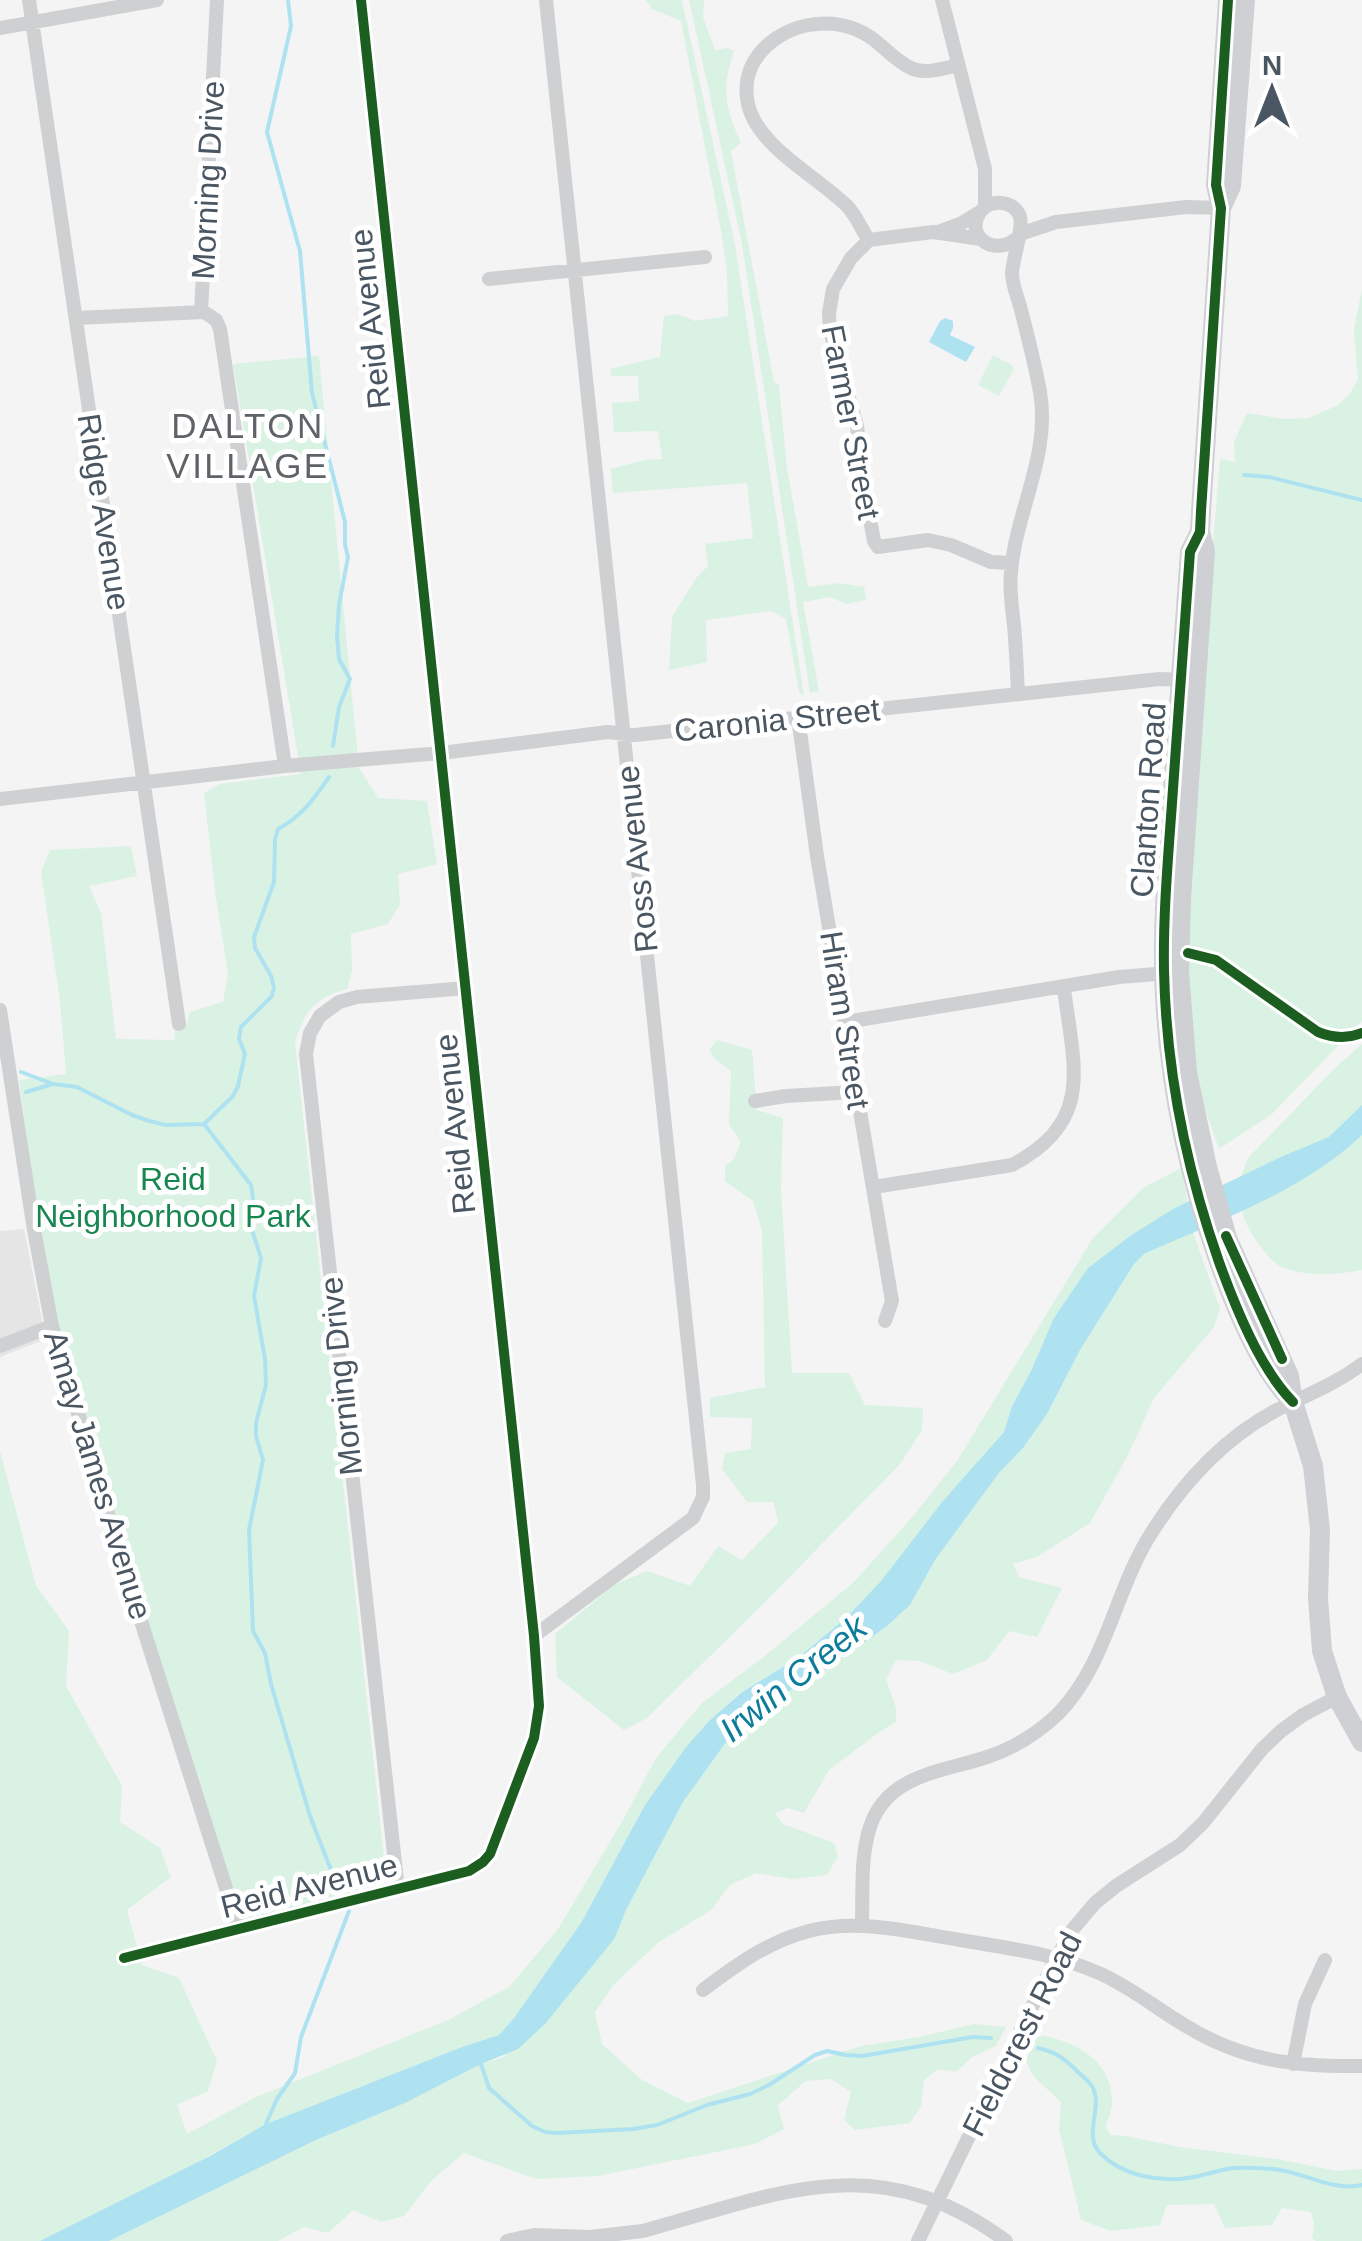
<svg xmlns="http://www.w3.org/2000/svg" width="1362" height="2241" font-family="Arial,sans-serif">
	<rect width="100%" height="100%" fill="#f4f4f4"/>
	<path fill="#e6e5e6" d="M24 1229 46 1339 0 1357V1231Z"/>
	<path fill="#d9f2e3" d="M646 0H682L735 245 804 696 799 692 786 619 771 611 706 620 707 662 669 670 672 617 696 578 708 566 705 544 753 538 747 483 613 493 611 469 645 460 662 459 658 431 614 432 612 403 639 401 638 376H612L610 369 660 357 664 316 678 314 695 321 728 316 727 271 722 236 681 21 652 9Z
		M689 0H704L703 17 715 50 727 48 734 51C721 89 725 107 741 143L731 151 774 382 779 385 787 468 808 587 839 583 864 587 866 600 846 604 830 597 803 602 819 691 810 693 742 244Z
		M1362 289V1021L1272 1114 1219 1149 1198 1089 1187 960 1205 641 1220 459 1235 462 1234 442 1247 413 1285 419 1309 418 1338 405 1349 395 1358 380 1354 330Z
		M993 355 1012 365 1014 369 999 396 978 385Z
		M319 356 359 768 378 798 427 801 437 864 398 874 400 904 388 924 351 934 352 971 347 989C315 998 304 1011 295 1043L386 1876 384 1882 377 1885 241 1920 131 1571 61 1339 39 1227 19 1080 66 1074 60 1001 41 872 50 850 131 846 137 876 89 886 101 913 116 1039 175 1040 174 1025 187 1023 190 1012 223 1002 228 974 215 891 204 793 220 784 301 774 233 364Z
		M717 1040 752 1050 757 1110 783 1118 781 1188 792 1373H849L865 1405 923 1408 922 1430 900 1464 767 1600 647 1718 624 1730 557 1677 555 1634 614 1585 647 1571 690 1586 718 1546 742 1560 778 1523 774 1502H747L722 1469 725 1453 751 1449 752 1418 710 1417V1398L765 1387 762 1231 753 1201 725 1181V1166L734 1159 741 1142 729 1124 731 1071 716 1060 709 1050Z
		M1362 1044V1270C1335 1275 1310 1277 1284 1268 1274 1264 1267 1255 1261 1247 1239 1219 1233 1191 1248 1158L1334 1069Z
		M1181 1168 1188 1203 1130 1236 1088 1268 1012 1406 1004 1432 942 1502 881 1581 847 1617 799 1657 741 1692 709 1721 686 1747 645 1805 581 1923 514 2018 499 2035 462 2047 266 2124 196 2163 90 2241H0V1451L36 1586 69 1631 66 1686 122 1786 120 1822 160 1848 171 1877 127 1910 142 1965 179 1978 217 2061 208 2091 177 2105 187 2134 256 2097 448 2020 509 1987 558 1929 623 1820 656 1758 702 1703 765 1656 854 1582 914 1515 957 1461 1093 1238 1143 1188Z
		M1193 1232 1220 1309 1214 1327 1154 1398 1128 1455 1090 1523 1037 1557 1013 1564 1019 1577 1062 1588 1037 1637 1009 1631 987 1660 953 1674 920 1661 896 1660 886 1679 896 1708V1722L882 1730 829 1770 804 1813 788 1808 775 1813 783 1824 834 1843 838 1856 827 1875 792 1879 756 1873 730 1885 711 1910 659 1942 614 1984 595 2012 602 2044 642 2080 688 2103 861 2046 919 2037 974 2024 1006 2027 996 2046 972 2057 957 2071 937 2070 924 2080 921 2106 910 2123 855 2130 844 2120 851 2092 831 2079 806 2081 778 2105 784 2129 755 2144 598 2176 536 2179 464 2153 431 2181 404 2216 381 2222 353 2210 328 2233 304 2227 278 2241H109L316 2140 405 2103 481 2064 504 2057 615 1938 626 1910 683 1802 739 1724 762 1705 810 1680 886 1627 910 1605 935 1560 999 1473 1023 1448 1047 1414 1080 1350 1134 1264 1144 1254Z
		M1045 2036C1079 2043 1113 2063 1112 2103 1112 2110 1108 2119 1106 2126L1110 2135 1126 2136 1180 2147 1277 2159 1337 2171 1362 2169V2241H1316L1312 2238 1314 2225 1311 2212 1282 2208 1272 2225 1225 2228 1214 2204 1167 2205 1160 2225 1111 2231 1081 2220 1059 2129 1061 2102 1034 2077 1026 2061 1034 2037Z"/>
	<path fill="#aee2f0" d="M945 318 953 321V328L950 335 975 347 966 362 929 342 940 321Z
		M1362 1105V1135C1302 1192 1219 1220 1144 1254L1134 1264 1080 1350 1047 1414 1023 1448 999 1473 935 1560 910 1605 886 1627 810 1680 762 1705 739 1724 683 1802 626 1910 615 1938 545 2024 518 2049 481 2064 405 2103 316 2140 109 2241H40L210 2156 266 2124 462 2047 499 2035 514 2018 581 1923 645 1805 686 1747 709 1721 742 1692 799 1657 847 1617 881 1581 942 1502 1004 1432 1012 1406 1031 1371 1054 1318 1088 1268 1130 1236 1173 1209 1283 1156 1329 1137Z"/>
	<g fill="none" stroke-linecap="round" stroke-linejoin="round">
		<path stroke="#aee2f0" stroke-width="4" d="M288 0 291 26 267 132 300 251 312 393 345 522V545L348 557 339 605 337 636 339 659 350 679 339 707 333 746
			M1244 475 1269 477 1362 500
			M21 1072 53 1084 77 1087 132 1115 149 1121 166 1125 204 1124 233 1096 238 1086 245 1054 239 1039 241 1027 272 996 274 987 271 976 255 948 254 937 274 882 275 839 278 829C302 816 314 799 329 777
			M26 1092 53 1084
			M204 1124 251 1185 254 1206 251 1227 261 1258 254 1296 265 1359 266 1385 256 1423V1436L263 1460 249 1530 253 1631 265 1653 271 1684 310 1816 340 1893
			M1038 2048C1056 2052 1065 2059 1077 2071 1082 2076 1090 2081 1093 2088 1103 2109 1082 2136 1101 2154 1123 2176 1159 2182 1188 2178 1203 2176 1218 2170 1233 2168 1246 2167 1260 2168 1272 2169 1303 2171 1330 2192 1362 2185
			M480 2061 489 2088 532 2126 545 2132 557 2133 633 2129 657 2125 707 2105 750 2094 769 2085 815 2055 827 2051 846 2055 862 2056 973 2037 991 2038
			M268 2129 266 2124 277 2099 295 2073 301 2037 349 1911"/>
		<path stroke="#ced0d2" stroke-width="14" d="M29 0 179 1024
			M942 0 985 169V207
			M0 28 157 0
			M938 232 962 223 980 212
			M1020 234 1056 222 1186 207 1221 208
			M981 239 933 232 869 240 851 258 833 289 829 313 830 331 857 426 863 481 874 541 878 547 928 540 951 545 991 562 1012 563
			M1016 239C994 257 964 236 980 212 990 199 1011 200 1019 214 1025 225 1013 257 1012 273 1012 285 1018 298 1021 310 1028 337 1035 364 1040 392 1051 454 1016 511 1011 572 1009 589 1012 607 1014 625 1016 648 1017 671 1018 694
			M869 240C861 229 857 217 848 207 820 179 771 154 753 118 744 100 744 77 755 60 778 23 834 12 870 37 885 47 896 62 913 69 928 74 944 68 958 65
			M489 279 705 257
			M201 312 217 0
			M76 318 204 312 216 320 220 329 285 766
			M798 717 817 856 892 1301 885 1321
			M0 799 285 766 441 753 608 732 635 735 1160 679 1185 680
			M0 1010 34 1230 52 1326 126 1574 239 1929
			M846 1022 1119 977 1169 973
			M755 1101 786 1096 855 1092
			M874 1187 1012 1165C1096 1121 1073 1065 1064 988
			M0 1346 52 1326
			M534 1636 693 1518 703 1497V1485L546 0
			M398 1890 306 1054 310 1033 320 1016 339 1002 357 997 466 988
			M862 1925C863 1894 860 1857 870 1827 887 1774 943 1772 987 1757 1014 1748 1038 1733 1058 1714 1107 1664 1115 1589 1152 1532 1183 1483 1223 1439 1275 1411 1304 1396 1336 1384 1362 1364
			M124 1958 469 1871 483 1862 490 1854 534 1738 539 1706 534 1636 361 0
			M703 1990C736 1965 767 1942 809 1931 858 1918 911 1932 960 1940 1008 1948 1057 1954 1101 1974 1132 1988 1157 2009 1186 2026 1243 2061 1296 2067 1362 2066
			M1293 2064 1305 2004 1325 1960
			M507 2241 534 2235 590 2237 643 2231C781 2193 877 2146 1006 2241
			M918 2241 1053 1964 1073 1929 1095 1903 1116 1886 1180 1845 1203 1823 1262 1749 1281 1731 1303 1715 1337 1697"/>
		<path stroke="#ced0d4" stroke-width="20" d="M1228 0 1216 185 1221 208 1201 511 1200 532 1190 552C1184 636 1178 719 1172 803 1168 859 1163 915 1164 970 1166 1069 1186 1168 1219 1262 1235 1306 1260 1369 1293 1402
			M1221 208 1231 186 1245 0
			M1200 532 1205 551 1181 898 1179 972 1187 1072 1207 1167 1227 1238 1289 1376 1293 1402 1313 1466 1320 1530 1318 1598 1322 1651 1337 1697 1362 1742"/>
		<g stroke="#fff" stroke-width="16">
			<path id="cycleway" d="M1228 0 1216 185 1221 208 1201 511 1200 532 1190 552C1184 636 1178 719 1172 803 1168 859 1163 915 1164 970 1166 1069 1186 1168 1219 1262 1235 1306 1260 1369 1293 1402
				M1188 953 1216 960 1318 1032C1333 1038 1347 1039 1362 1033
				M1226 1236 1282 1359
				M124 1958 469 1871 483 1862 490 1854 534 1738 539 1706 534 1636 361 0"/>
		</g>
		<use href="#cycleway" stroke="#1b5e20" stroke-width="10"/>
	</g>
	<g text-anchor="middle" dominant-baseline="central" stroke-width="10" stroke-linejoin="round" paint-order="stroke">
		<g font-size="32" fill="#4a5661" stroke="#fff">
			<text transform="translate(208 180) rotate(-87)">Morning Drive</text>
			<text transform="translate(370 319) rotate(-96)">Reid Avenue</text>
			<text transform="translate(851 422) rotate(79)">Farmer Street</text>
			<text transform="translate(104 512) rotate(81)">Ridge Avenue</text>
			<text transform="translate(777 720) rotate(-6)">Caronia Street</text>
			<text transform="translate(1148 800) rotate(-86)">Clanton Road</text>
			<text transform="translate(637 859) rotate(-96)">Ross Avenue</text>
			<text transform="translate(845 1020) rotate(81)">Hiram Street</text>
			<text transform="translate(455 1124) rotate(-96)">Reid Avenue</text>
			<text transform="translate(341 1376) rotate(-96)">Morning Drive</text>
			<text transform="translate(98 1475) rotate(73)">Amay James Avenue</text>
			<text transform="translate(309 1886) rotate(-14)">Reid Avenue</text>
			<text transform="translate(1022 2034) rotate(-63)">Fieldcrest Road</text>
		</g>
		<g font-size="32" fill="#17864f" stroke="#fff">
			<text x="173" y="1179">Reid<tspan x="173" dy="37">Neighborhood Park</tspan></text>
		</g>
		<g font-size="35" letter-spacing="2.5" fill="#5f6368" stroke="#fff">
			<text x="248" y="425">DALTON<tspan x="248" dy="40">VILLAGE</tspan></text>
		</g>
		<g font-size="35" font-style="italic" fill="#0c7c9b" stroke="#fff">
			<text transform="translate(793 1678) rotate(-39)">Irwin Creek</text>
		</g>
	</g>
	<g transform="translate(1272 90)" stroke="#ffffff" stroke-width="8" paint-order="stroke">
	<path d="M0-8L18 38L0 25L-18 38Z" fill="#4a5661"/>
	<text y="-15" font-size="28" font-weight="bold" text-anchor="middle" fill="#4a5661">N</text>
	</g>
</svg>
